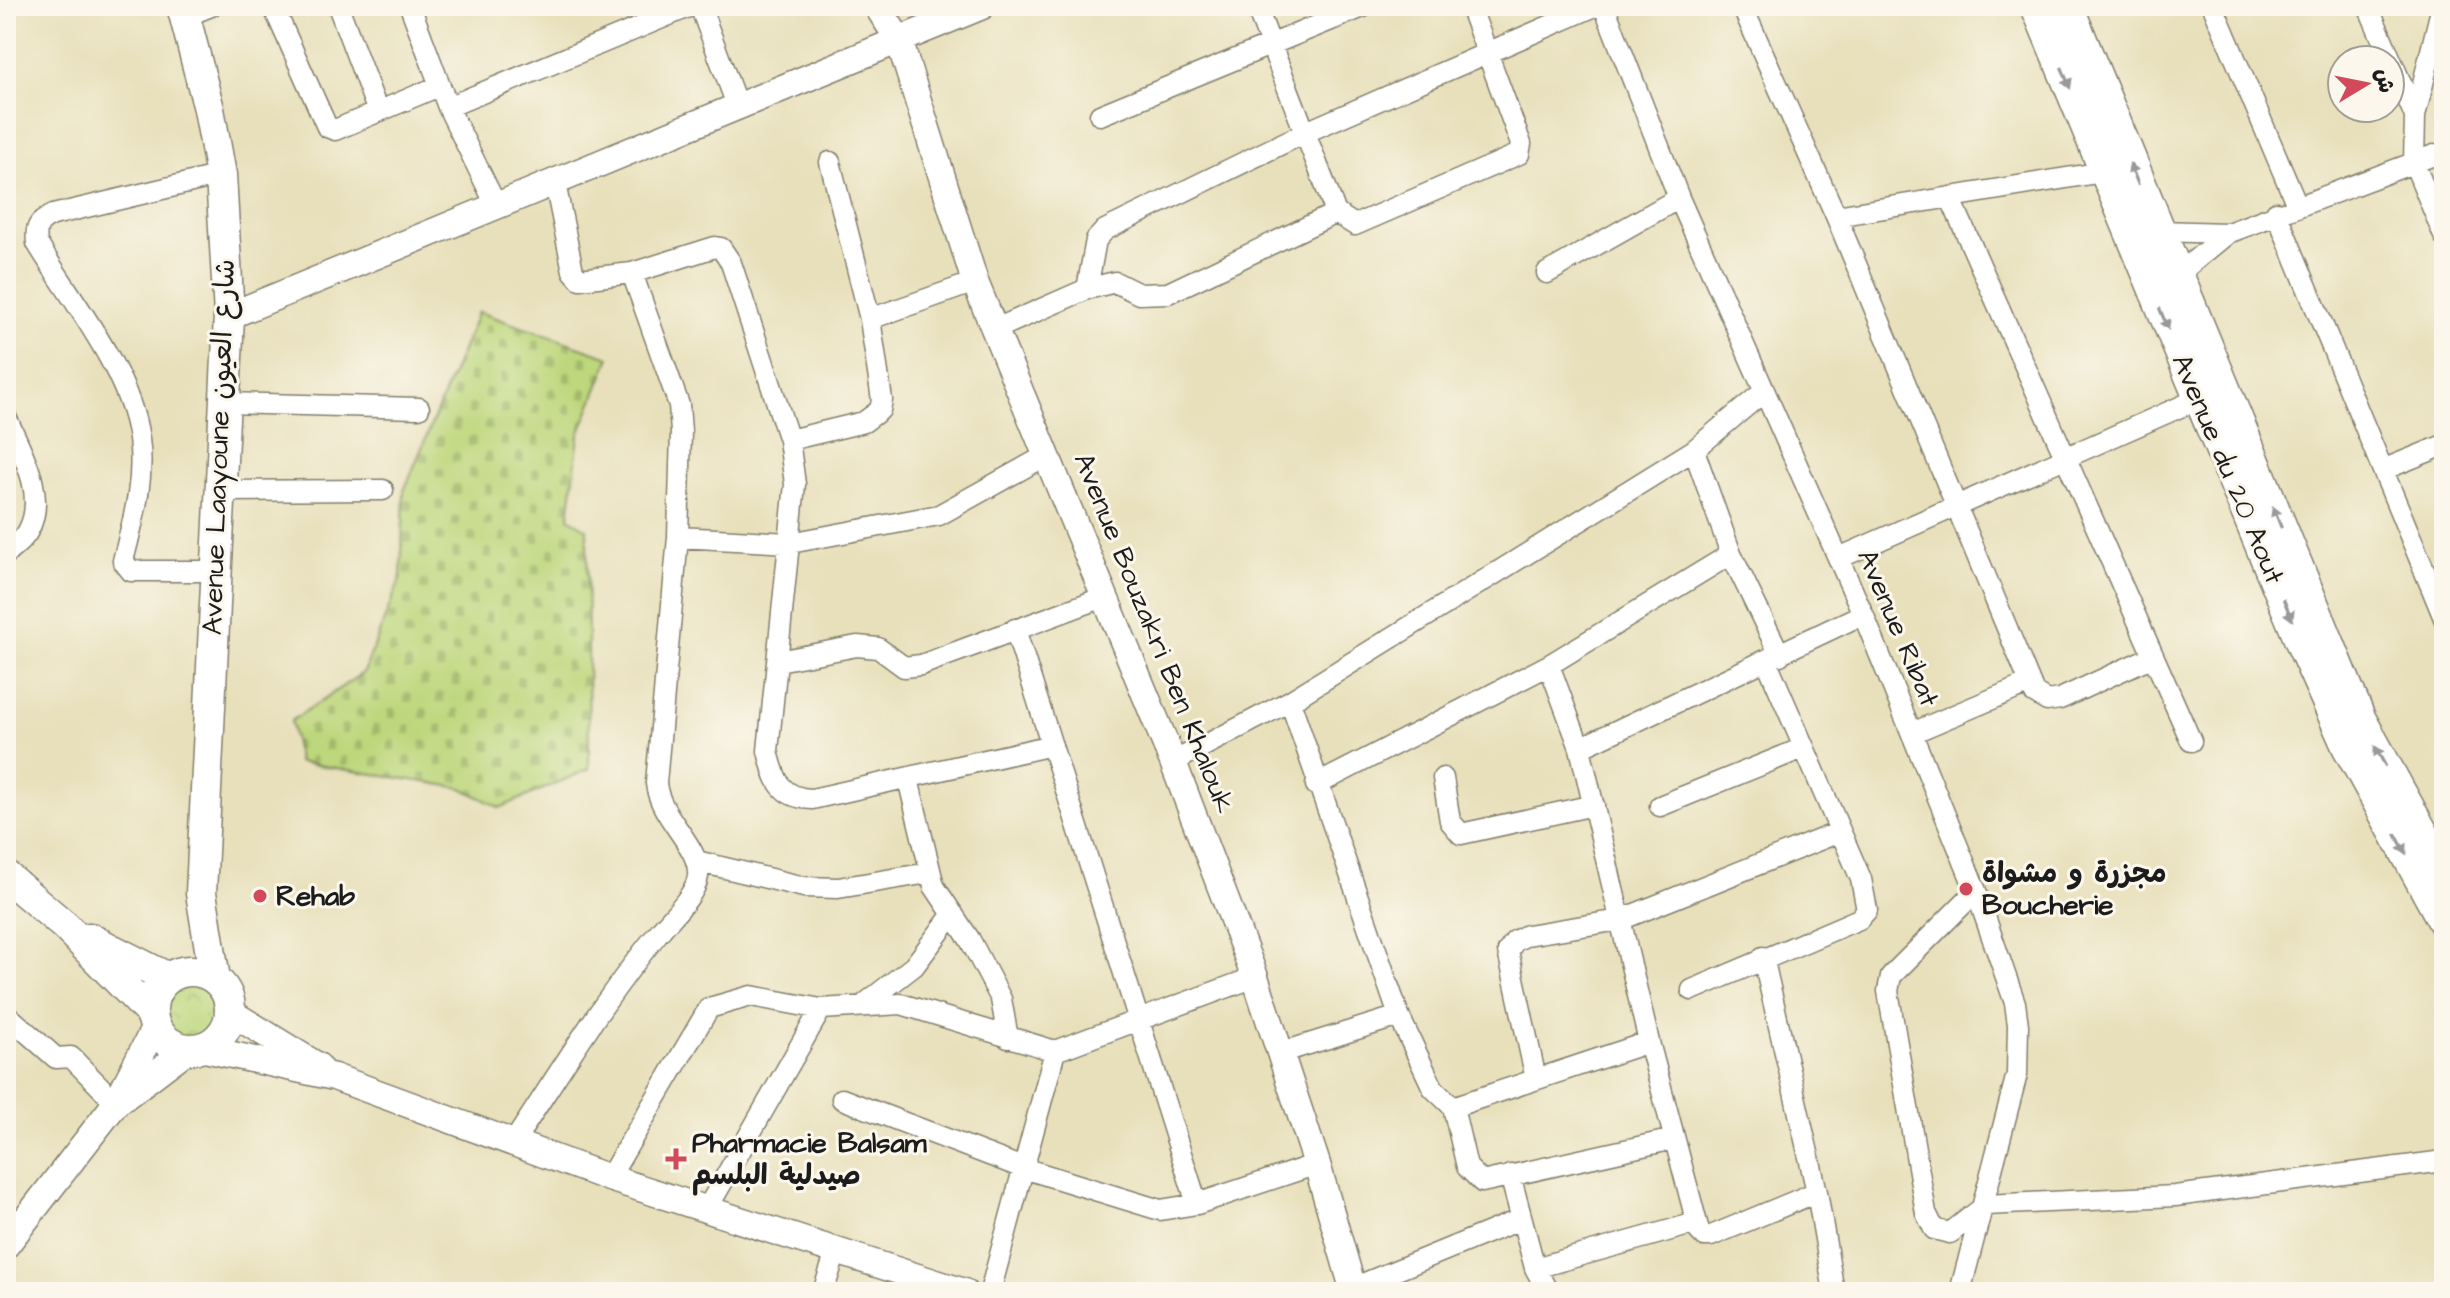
<svg xmlns="http://www.w3.org/2000/svg" width="2450" height="1298" font-family="'Architects Daughter','Playpen Sans Arabic',sans-serif">
	<defs>
		<pattern id="cemetery-stones" width="16" height="16" patternUnits="userSpaceOnUse" patternTransform="scale(2)"><rect width="16" height="16" fill="#bdd77c"/><path d="M2 7V4a2 2 0 0 1 4 0v3zM10 15v-3a2 2 0 0 1 4 0v3z" fill="#a2b86b"/></pattern>
		<pattern id="park-crowns" width="20" height="18" patternUnits="userSpaceOnUse" patternTransform="scale(2)"><rect width="20" height="18" fill="#bdd77c"/><path d="M2 6a3 3 0 1 1 6 0M12 15a3 3 0 1 1 6 0" fill="none" stroke="#a2b86b"/></pattern>
	</defs>
	<rect width="100%" height="100%" fill="#fbf7ec"/>
	<filter id="ink" filterUnits="userSpaceOnUse"><feTurbulence type="fractalNoise" baseFrequency=".0125" numOctaves="2"/><feDisplacementMap in="SourceGraphic" scale="16" xChannelSelector="R" yChannelSelector="G"/><feConvolveMatrix kernelMatrix="1 2 1 2 8 2 1 2 1" color-interpolation-filters="sRGB"/></filter>
	<filter id="wash" filterUnits="userSpaceOnUse"><feTurbulence type="fractalNoise" baseFrequency=".006" numOctaves="4" result="noise"/><feDisplacementMap in="SourceGraphic" scale="32" xChannelSelector="R" yChannelSelector="G"/><feGaussianBlur stdDeviation="1.8" result="paint"/><feColorMatrix in="noise" values="0 0 0 0 0 0 0 0 0 0 0 0 0 0 0 0 0 1.4 0 .05"/><feComposite in="paint" operator="in"/></filter>
	<g filter="url(#wash)">
		<rect width="100%" height="100%" fill="#e8e0bb"/>
		<path fill="url(#cemetery-stones)" stroke="#6c7a4c" stroke-width="2" d="M478 312 610 357 579 435 569 518 587 529 589 769 500 808 462 788 298 762 291 721 364 672 401 577 404 491Z"/>
		<path fill="url(#park-crowns)" stroke="#6c7a4c" stroke-width="2" d="M161 1010a30 30 0 1 1 60 0a30 30 0 1 1-60 0Z"/>
	</g>
	<g filter="url(#ink)">
		<g fill="none" stroke-linecap="round" stroke-linejoin="round">
			<g stroke="#827e6c" stroke-width="23">
				<path id="minor" d="M273 6 327 127 335 130 439 86
					M338 6 378 112
					M410 6 448 107 497 207
					M700 6 738 108
					M1256 6 1336 213 1355 225 1519 154 1521 144 1470 6
					M1604 6 1679 198 1863 614 1976 891 2015 1003 2018 1025 2017 1074 1960 1292
					M1742 6 1836 216 2034 693 2047 701 2060 699 2153 656
					M2213 6 2297 205
					M2368 6 2415 116 2414 163 2444 236
					M186 16 211 6
					M448 107 691 6
					M1100 115 1365 6
					M2415 116 2442 6
					M555 183 573 271 580 279 632 273 715 247 721 248 731 263 789 440 795 484 768 751C775 780 780 798 812 799L1052 745
					M1950 197 2191 741
					M2276 212 2444 618
					M1836 216 2103 172
					M2157 231 2228 233
					M1547 273 1679 198
					M2177 275 2228 233 2434 155 2444 158
					M1087 289 1096 240 1105 230 1306 132 1595 6
					M870 319 975 282
					M996 329 1087 289 1115 282 1139 294 1168 293 1336 213
					M224 403 419 408
					M6 417C21 451 48 495 28 531 24 540 13 547 6 554
					M789 440 864 422 880 410 882 400 870 319 830 162
					M1694 450 1731 554 1780 655
					M2385 469 2444 445
					M219 491 383 490
					M678 537 790 543 939 515 1047 455
					M1839 558 2198 399
					M215 571H131L123 561C133 521 145 481 139 439 130 372 72 301 37 243 35 227 38 222 53 215L221 175
					M1015 629 1197 1204
					M778 661 857 646 878 648 904 667 921 665 1104 597
					M1549 665 1580 748
					M1290 701 1399 1016 1433 1088 1453 1107 1649 1042
					M1912 733 2030 683
					M1173 762 1290 701 1694 450 1762 393
					M1443 778 1450 821 1461 834 1594 805
					M908 779 934 886 970 940 1001 999 1008 1038
					M1316 785 1549 665 1731 554
					M1660 806 1803 748
					M696 861 804 887 838 888 929 873
					M1976 891 1891 976 1888 991 1926 1213 1934 1229 1950 1233 1986 1205 2175 1196 2444 1161
					M1763 957 1817 1192
					M1692 990 1859 919 1867 910 1861 879 1767 662
					M866 1003 914 966 953 914
					M6 1014 56 1058 71 1057 116 1103
					M1280 1053 1399 1016
					M1536 1079 1508 951 1515 941 1527 935 1620 920 1839 832
					M842 1099 1023 1168 1160 1210 1197 1204 1317 1164
					M1453 1107 1467 1167 1482 1182 1674 1139
					M513 1143C560 1072 605 997 660 931 671 917 696 895 698 876 701 846 659 818 656 783L678 537 681 432 679 405 632 273
					M1510 1175 1535 1268 1548 1292
					M609 1178 709 1008 751 996 821 1009 901 1004 1055 1051 1255 977
					M707 1209 821 1009
					M1535 1268 1696 1223
					M1353 1288 1521 1219
					M823 1292 836 1252
					M990 1292 1055 1051
					M1834 1292 1817 1192 1711 1236H1704L1699 1231 1649 1042 1580 748 1863 614"/>
			</g>
			<g stroke="#827e6c" stroke-width="29">
				<path id="tertiary" d="M877 6 899 40 975 282 1173 762 1255 977 1317 1164 1354 1292
					M229 316 982 6
					M230 1012 318 1066
					M200 1048 334 1077 609 1178 964 1292
					M122 1099 188 1049
					M6 1245 116 1103 155 1027"/>
			</g>
			<g stroke="#827e6c" stroke-width="33">
				<path id="secondary" d="M182 6 209 109 221 175 229 316 201 893 215 979
					M6 876 65 926 151 1014
					M89 938 168 978
					M152 1010a39 39 0 1 1 78 0a39 39 0 1 1-78 0Z"/>
			</g>
			<g stroke="#827e6c" stroke-width="35">
				<path id="primary" d="M2037 6 2304 648 2348 746 2444 921
					M2067 6 2359 718 2444 873"/>
			</g>
			<use href="#minor" stroke="#fff" stroke-width="20"/>
			<use href="#tertiary" stroke="#fff" stroke-width="26"/>
			<use href="#secondary" stroke="#fff" stroke-width="30"/>
			<use href="#primary" stroke="#fff" stroke-width="32"/>
		</g>
		<defs><path id="oneway-solid" d="M-6-.8H1V-3.2L6.5 0L1 3.2V.8H-6Z" transform="scale(2)"/></defs>
		<g fill="#999">
			<use href="#oneway-solid" transform="translate(2066 78) rotate(68)"/>
			<use href="#oneway-solid" transform="translate(2134 174) rotate(-112)"/>
			<use href="#oneway-solid" transform="translate(2164 319) rotate(67)"/>
			<use href="#oneway-solid" transform="translate(2277 517) rotate(-112)"/>
			<use href="#oneway-solid" transform="translate(2288 610) rotate(67)"/>
			<use href="#oneway-solid" transform="translate(2380 756) rotate(-119)"/>
			<use href="#oneway-solid" transform="translate(2401 844) rotate(62)"/>
		</g>
	</g>
	<g fill="#d1495b" stroke="#fbf7ec" stroke-width="3">
		<circle cx="1966" cy="889" r="8"/>
		<circle cx="260" cy="896" r="8"/>
		<path d="M672 1147h8v8h8v8h-8v8h-8v-8h-8v-8h8z"/>
	</g>
	<g text-anchor="middle" dominant-baseline="central" stroke-width="6" stroke-linejoin="round" paint-order="stroke">
		<g font-size="28" fill="#1c1c1c" stroke="#fbf7ec">
			<text transform="translate(219 447) rotate(-88)">Avenue Laayoune شارع العيون</text>
			<text transform="translate(2228 469) rotate(67)">Avenue du 20 Aout</text>
			<text transform="translate(1898 628) rotate(67)">Avenue Ribat</text>
			<text transform="translate(1154 633) rotate(68)">Avenue Bouzakri Ben Khalouk</text>
		</g>
		<g font-size="28" font-weight="bold" fill="#1c1c1c" stroke="#fbf7ec" text-anchor="start">
			<text x="1982" y="873">مجزرة و مشواة<tspan x="1982" dy="32">Boucherie</tspan></text>
			<text x="276" y="896">Rehab</text>
			<text x="692" y="1143">Pharmacie Balsam<tspan x="692" dy="32">صيدلية البلسم</tspan></text>
		</g>
	</g>
	<rect width="2450" height="1298" fill="none" stroke="#fbf7ec" stroke-width="32"/>
	<g transform="translate(2366 84) rotate(80)"><circle r="38" fill="#fbf7ec" stroke="#a29f99" stroke-width="2"/>
	<path d="M0-6L14 30L0 20L-14 30Z" fill="#d1495b"/>
	<text y="-12" font-size="22" font-weight="bold" text-anchor="middle" fill="#1c1c1c">ش</text>
	</g>
</svg>
